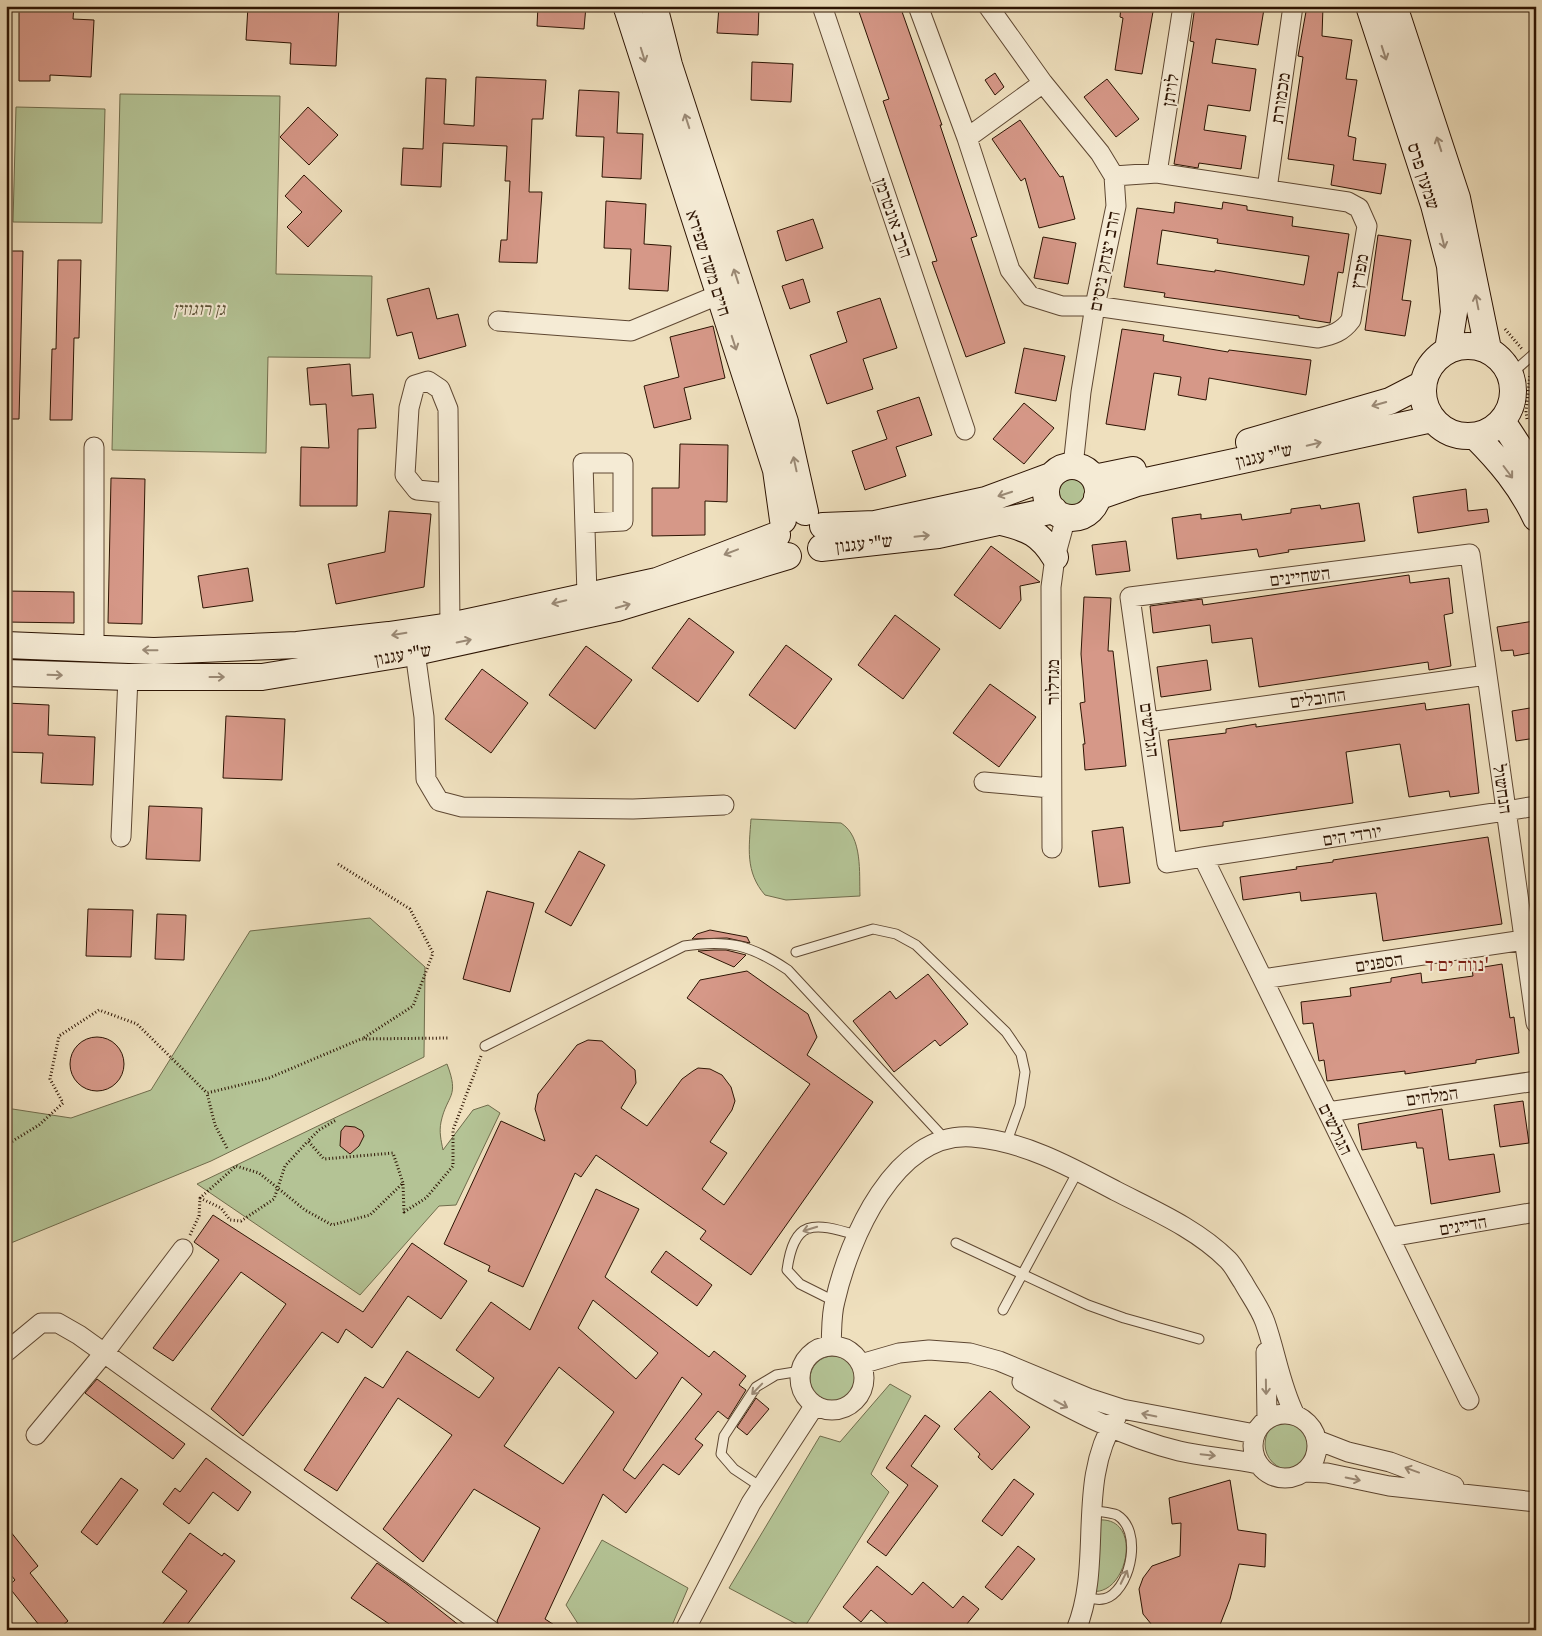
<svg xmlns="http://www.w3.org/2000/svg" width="1542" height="1636" font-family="'Gentium Book Plus','Frank Ruhl Libre',serif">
	<rect width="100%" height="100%" fill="#efe0be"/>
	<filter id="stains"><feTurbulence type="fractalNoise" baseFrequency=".004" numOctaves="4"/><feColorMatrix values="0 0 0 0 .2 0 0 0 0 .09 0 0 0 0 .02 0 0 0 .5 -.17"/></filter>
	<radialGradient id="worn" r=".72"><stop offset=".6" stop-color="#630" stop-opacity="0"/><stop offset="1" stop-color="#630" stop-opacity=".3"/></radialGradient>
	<path fill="#b4c395" stroke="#706c4c" d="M120 94 280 96 276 274 372 276 370 358 268 357 266 453 112 450Z
		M16 107 105 109 102 223 13 222Z
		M1055 493a17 17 0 1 1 34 0a17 17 0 1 1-34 0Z
		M751 819 841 823C863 837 859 873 860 896L786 900 765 895C745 872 749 848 751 819Z
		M370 918 425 967 424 1057 211 1161 6 1245V1108L71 1118 151 1090 250 931Z
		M447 1064C460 1098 447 1094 441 1122 439 1132 441 1140 443 1150L473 1110 488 1105 500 1113 456 1205 439 1206 360 1295 197 1184Z
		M810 1379a23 23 0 1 1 46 0a23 23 0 1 1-46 0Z
		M890 1384 911 1396 871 1474 889 1492 804 1628 729 1588 820 1436 840 1442Z
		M1265 1444a26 26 0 1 1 52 0a26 26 0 1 1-52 0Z
		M1098 1520C1145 1516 1127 1598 1091 1591Z
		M602 1540 688 1588 670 1630H582L566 1605Z"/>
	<path fill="#d69888" stroke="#2d1403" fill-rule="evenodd" d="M19 6H74L73 19 94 20 91 77 50 75V81H19Z
		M248 6H339L336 66 290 64 291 43 246 40Z
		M538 6H586L584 29 537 26Z
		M719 6H759L758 35 717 33Z
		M857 6H900L942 125H940L977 236 971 238 1005 343 966 357 932 262 937 261 883 101 889 99Z
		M1121 6H1154L1142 74 1115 70 1123 18 1120 17Z
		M1195 6H1244L1264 9 1258 45 1216 39 1212 63 1256 69 1250 111 1208 105 1204 130 1246 136 1241 169 1199 163 1198 168 1174 164 1194 42 1190 41Z
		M1307 6H1323L1322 36 1352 40 1346 79 1357 80 1348 136 1356 138 1353 160 1386 164 1381 194 1331 185 1334 165 1288 159 1303 57 1298 56Z
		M752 62 793 64 791 102 751 100Z
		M995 73 1004 87 995 95 985 80Z
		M476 77 546 80 543 119H532L529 192H542L537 263 499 262 501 240H507L510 181H505L507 146 443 143 441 187 401 185 403 148 423 149 426 78 446 79 444 124 474 126Z
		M1107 79 1139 119 1116 137 1084 97Z
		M579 90 619 92 617 133 643 134 641 179 602 177 604 137 576 136Z
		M308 107 338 135 309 165 280 137Z
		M1020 120 1060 177 1063 176 1075 219 1039 228 1025 178 1021 181 992 139Z
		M304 175 342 211 308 247 287 227 302 212 285 196Z
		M606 201 646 204 644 244 671 246 668 291 629 289 631 249 604 248Z
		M1175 202 1222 209 1223 202 1247 206V210L1293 217 1292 226 1349 234 1343 273 1338 272 1330 323 1299 318V316L1164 297 1165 293 1124 287 1137 208 1174 213ZM1162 230 1218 239 1217 243 1309 256 1304 285 1215 270V272L1157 264Z
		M813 219 823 248 786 261 777 231Z
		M1378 235 1411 240 1402 300 1411 301 1405 336 1365 330Z
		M1043 237 1076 243 1068 284 1034 278Z
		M6 251H23L19 419H6Z
		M58 260H81L79 338H74L72 420H50L52 349H56Z
		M803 279 810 302 790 309 782 286Z
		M429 288 437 319 458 314 466 346 419 359 412 332 397 336 387 299Z
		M880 298 897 348 863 359 873 389 827 404 810 355 847 342 837 312Z
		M713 326 725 378 684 388 691 419 654 428 644 386 679 377 670 337Z
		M1122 329 1164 335 1163 341 1228 352 1229 350 1311 360 1306 395 1209 378 1206 400 1178 395 1181 377 1154 373 1145 430 1106 424Z
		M1024 348 1065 356 1056 401 1015 393Z
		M350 364 352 396 373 394 376 428 358 429 357 506H300L301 447 329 448 326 404 310 405 307 368Z
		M919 397 932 435 896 447 906 476 865 490 852 451 887 439 877 411Z
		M1024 403 1054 428 1024 464 993 439Z
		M680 444 728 445 727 502 705 501V535L652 536V488H679Z
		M111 478 145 479 142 624 108 623Z
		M1466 489 1468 511 1487 509 1489 522 1418 533 1413 497Z
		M1359 503 1365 541 1288 550 1289 552 1259 557 1257 549 1177 559 1172 518 1201 514V519L1241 514 1242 520 1291 513V509L1320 505 1321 509Z
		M389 511 431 514 424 587 336 604 328 564 385 552Z
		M1126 541 1130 571 1096 575 1092 545Z
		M991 546 1040 582 1020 586 1021 600 1000 629 954 595Z
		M248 568 253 601 203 608 198 576Z
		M1409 575 1410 583 1449 578 1453 613 1444 615 1451 666 1429 670 1428 662 1259 687 1252 638 1212 643 1210 625 1153 633 1150 606 1202 599 1203 605Z
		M6 591 74 592V623L6 622Z
		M1084 597 1111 598 1108 651H1113L1126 766 1085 770 1083 744H1085L1080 703 1085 702 1081 654Z
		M895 615 940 649 903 699 858 665Z
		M689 618 734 652 698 702 652 668Z
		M1534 621 1536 652 1514 656 1513 650 1501 651 1497 627Z
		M786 645 832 679 795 729 749 695Z
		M586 646 632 680 595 729 549 695Z
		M1207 660 1211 690 1161 697 1157 667Z
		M482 669 528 703 491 753 445 719Z
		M990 684 1036 717 999 767 953 733Z
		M6 703 49 705 48 735 95 737 93 785 41 783 43 753 6 752Z
		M1425 703 1426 710 1469 704 1479 793 1450 797 1449 791 1409 797 1400 744 1346 752 1353 803 1223 822V826L1180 831 1168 740 1226 733V729L1256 724V727Z
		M1536 707V738L1516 741 1512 711Z
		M226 716 285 719 282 780 223 778Z
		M149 806 202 808 200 861 146 859Z
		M1123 827 1130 883 1099 887 1092 831Z
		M1488 837 1502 924 1383 941 1376 893 1301 901 1300 892 1243 900 1240 877 1297 869 1296 867 1333 862V860Z
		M579 851 605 865 571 926 545 912Z
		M487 891 534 903 510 992 463 979Z
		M88 909 133 910 131 957 86 956Z
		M157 914 186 915 184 960 155 959Z
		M710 930 747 937 750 943 727 938 692 939 697 934Z
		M714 950H726L746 955 734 967 698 951Z
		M1502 964 1510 1018 1514 1017 1519 1053 1476 1060V1063L1405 1074V1071L1327 1081 1324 1060 1319 1061 1313 1023 1303 1024 1301 1002 1351 996 1350 988 1391 982V978L1421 973 1422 983 1473 976 1472 969Z
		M747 971 808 1014 817 1037 807 1055 873 1102 751 1275 700 1239 706 1231 596 1155 581 1177 575 1173 523 1287 488 1271 490 1266 444 1244 501 1121 545 1141 535 1109 538 1094 577 1045 588 1040 602 1041 635 1070 636 1083 621 1108 647 1126 682 1079 693 1071 698 1068 710 1069 722 1075 731 1087 735 1101 732 1110 710 1142 727 1153 702 1189 724 1205 810 1084 687 998 700 980Z
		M928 974 968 1024 940 1046 935 1040 894 1072 853 1021 890 991 896 999Z
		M70 1064a27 27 0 1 1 54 0a27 27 0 1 1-54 0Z
		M1523 1101 1529 1143 1500 1147 1494 1105Z
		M1442 1109 1449 1160 1494 1154 1500 1192 1431 1204 1423 1148H1417L1416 1142 1362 1150 1358 1124Z
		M345 1126 355 1127 362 1131 364 1136 359 1146 350 1154 340 1146 341 1131Z
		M596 1189 639 1209 605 1277 709 1357 714 1351 746 1376 739 1385 746 1390 728 1419 718 1411 695 1439 703 1445 679 1475 663 1464 626 1513 603 1494 545 1619 562 1630H501L497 1621 540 1528 474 1489 423 1562 383 1529 452 1435 398 1398 337 1491 304 1470 365 1377 383 1388 407 1351 479 1398 494 1378 456 1350 491 1302 530 1330ZM593 1300 658 1353 636 1379 578 1328ZM559 1367 614 1412 563 1484 504 1446ZM682 1377 702 1394 635 1479 623 1470Z
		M213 1215 363 1312 412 1243 467 1281 441 1319 408 1296 372 1348 346 1329 338 1343 322 1332 243 1436 211 1409 286 1304 241 1272 173 1361 153 1348 219 1260 194 1242Z
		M666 1251 712 1285 697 1306 651 1272Z
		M97 1379 185 1444 173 1459 85 1393Z
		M990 1391 1030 1427 992 1470 978 1457 980 1454 954 1429Z
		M756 1398 769 1409 747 1435 737 1427Z
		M925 1415 940 1426 911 1466 938 1486 886 1556 867 1542 908 1485 886 1468Z
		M206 1458 251 1492 238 1511 213 1492 189 1524 163 1504 175 1488 180 1492Z
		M121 1478 138 1490 97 1545 81 1532Z
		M1014 1479 1034 1494 1002 1536 982 1521Z
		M1230 1480 1238 1530 1266 1534 1265 1567 1239 1564 1230 1599 1218 1630H1156L1143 1614 1139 1589 1143 1578 1152 1566 1180 1556 1181 1523 1172 1524 1169 1498Z
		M6 1526 38 1566 30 1573 68 1621 57 1630H43L8 1586 15 1580 6 1569Z
		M190 1533 222 1556 224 1553 235 1561 183 1630H158L187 1591 162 1572Z
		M1018 1546 1035 1559 1002 1600 985 1587Z
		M377 1563 408 1585 465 1630H398L351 1598Z
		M877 1566 912 1595 923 1582 953 1608 963 1596 979 1609 962 1630H895L871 1610 861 1622 843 1607Z"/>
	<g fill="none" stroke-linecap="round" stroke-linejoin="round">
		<g stroke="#5e4732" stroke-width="11">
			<path id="lane" d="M1511 374 1536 352
				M796 952 873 929 896 934 916 945 1006 1032 1021 1054 1025 1072 1020 1105 1006 1144
				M485 1046 684 946C728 939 751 945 788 970L945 1139
				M956 1243 1088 1305 1124 1318 1199 1339
				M834 1301 800 1284 787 1270C794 1219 813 1222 856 1235
				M1003 1310 1078 1171
				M761 1487 734 1469 721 1454 724 1436 756 1387 776 1375 801 1371
				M1087 1598C1094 1599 1102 1601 1109 1597 1132 1584 1142 1530 1117 1515 1110 1512 1099 1512 1091 1510"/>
		</g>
		<g stroke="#5e4732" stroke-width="21">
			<path id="street" d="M822 6 965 430
				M918 6 967 138 1010 270 1030 296 1062 306H1095L1318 338C1333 335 1342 332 1351 320L1367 226 1359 208 1348 202 1157 173 1114 176
				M988 6 1043 83 1100 153 1114 176 1116 206 1095 306 1081 392 1073 466
				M967 138 1043 83
				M1157 173 1183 6
				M1267 189 1293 6
				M498 321 631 331 718 295
				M94 447V648
				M448 493 417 490 405 475 409 408 415 385 428 381 440 389 448 409 450 626
				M585 523 623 521V463H583L587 595
				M415 652 424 717 426 779 439 801 462 807 633 809 724 805
				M1149 722 1487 675
				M984 782 1051 788
				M1536 806 1506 811 1203 857 1167 863 1130 597 1470 554C1492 710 1514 867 1536 1023
				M121 837 128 677
				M1052 848 1051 587 1055 557 1066 517
				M1203 857 1469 1400
				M1263 979 1524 940
				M1328 1112 1536 1081
				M1390 1237 1536 1212
				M831 1346C832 1331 831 1315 835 1301 849 1239 895 1131 972 1137 1024 1141 1071 1167 1116 1191 1155 1211 1197 1229 1228 1260 1234 1266 1238 1275 1243 1282 1250 1295 1260 1308 1265 1322 1276 1353 1280 1385 1295 1415
				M800 1378a32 32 0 1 1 64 0a32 32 0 1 1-64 0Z
				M6 1352 41 1323H58L79 1335 490 1630
				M1266 1352 1267 1419
				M861 1364 899 1353 929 1350 970 1353 999 1361 1088 1398 1122 1409 1255 1434
				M1022 1382C1072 1410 1122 1437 1179 1451 1204 1457 1232 1458 1258 1464
				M1253 1446a32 32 0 1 1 64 0a32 32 0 1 1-64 0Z
				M36 1435 105 1352 183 1249
				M1317 1440 1348 1452 1390 1462 1454 1486
				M1305 1472 1327 1473 1389 1486 1536 1502
				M685 1630 751 1503 815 1405
				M1076 1630C1104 1562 1075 1483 1116 1418"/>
		</g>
		<g stroke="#2d1403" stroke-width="28">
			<path id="secondary" d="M654 6 669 65 785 422 805 512
				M1369 6 1434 205 1450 266 1454 312 1448 350
				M1394 6 1457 198 1488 349
				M627 8 776 470 783 520
				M1423 391a45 45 0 1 1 90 0a45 45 0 1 1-90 0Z
				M1502 421 1536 473
				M1475 436C1500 461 1521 486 1536 518
				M1249 442 1390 401 1423 384
				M1046 492a26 26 0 1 1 52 0a26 26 0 1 1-52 0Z
				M1094 478 1133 470
				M1097 497 1137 483 1432 419
				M1001 522C1029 529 1040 533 1055 557
				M823 526 875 524 986 500 1051 476
				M821 548 938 535 1054 510
				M6 645 154 651 297 645 389 635 450 626 657 581 777 535
				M6 673 128 677H262L415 652 617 608 788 556"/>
		</g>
		<path stroke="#2d1403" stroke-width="3" stroke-dasharray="1 2.5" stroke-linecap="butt" d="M1505 329 1522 349
			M1527 419 1526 412 1530 374
			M338 864 410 909 433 953 413 1006 362 1039
			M6 1145 39 1125 63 1103 50 1079 59 1036 99 1010 137 1024 207 1093
			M227 1148 215 1125 207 1093 269 1078 361 1039 448 1038
			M403 1184 404 1212 426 1198 453 1166V1130L481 1056
			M200 1198 221 1208 230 1220 241 1221 274 1199 285 1166 308 1141
			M190 1235 199 1216 200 1198 236 1166 259 1173 305 1210 332 1225 370 1215 403 1183 393 1153 324 1159 308 1141 319 1130 336 1120"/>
		<use href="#lane" stroke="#f5ebd5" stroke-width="9"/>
		<use href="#street" stroke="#f5ebd5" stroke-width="19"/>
		<use href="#secondary" stroke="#f5ebd5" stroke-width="26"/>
	</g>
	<defs><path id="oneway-shaft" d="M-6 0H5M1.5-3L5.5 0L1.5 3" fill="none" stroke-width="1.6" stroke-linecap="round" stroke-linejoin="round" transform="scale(1.25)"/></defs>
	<g stroke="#9b8a76">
		<use href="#oneway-shaft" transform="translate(1384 53) rotate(72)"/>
		<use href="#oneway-shaft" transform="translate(643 55) rotate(73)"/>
		<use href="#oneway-shaft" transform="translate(687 121) rotate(-108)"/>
		<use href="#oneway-shaft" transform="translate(1439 144) rotate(-108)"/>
		<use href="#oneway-shaft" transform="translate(1443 241) rotate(76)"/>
		<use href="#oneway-shaft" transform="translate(736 276) rotate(-108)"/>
		<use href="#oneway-shaft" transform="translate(1477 302) rotate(-101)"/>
		<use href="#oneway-shaft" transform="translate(734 343) rotate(72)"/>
		<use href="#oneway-shaft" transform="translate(1379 404) rotate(164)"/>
		<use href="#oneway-shaft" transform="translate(1314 444) rotate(-13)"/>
		<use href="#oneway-shaft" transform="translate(795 464) rotate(-102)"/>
		<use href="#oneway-shaft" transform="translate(1508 472) rotate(53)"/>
		<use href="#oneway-shaft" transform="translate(1005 494) rotate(162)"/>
		<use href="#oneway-shaft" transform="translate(922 536) rotate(-6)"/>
		<use href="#oneway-shaft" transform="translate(731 552) rotate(159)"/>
		<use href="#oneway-shaft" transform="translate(559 602) rotate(167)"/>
		<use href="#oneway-shaft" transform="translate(623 606) rotate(-16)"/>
		<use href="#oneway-shaft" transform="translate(399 634) rotate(171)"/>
		<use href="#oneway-shaft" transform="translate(464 641) rotate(-12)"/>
		<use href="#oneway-shaft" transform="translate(150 650) rotate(-179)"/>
		<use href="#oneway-shaft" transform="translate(55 675) rotate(2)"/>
		<use href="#oneway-shaft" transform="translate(217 677)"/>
		<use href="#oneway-shaft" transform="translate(810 1229) rotate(163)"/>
		<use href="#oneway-shaft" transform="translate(1266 1387) rotate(89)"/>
		<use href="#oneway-shaft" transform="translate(757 1389) rotate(134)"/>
		<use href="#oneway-shaft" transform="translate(1061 1404) rotate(28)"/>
		<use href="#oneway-shaft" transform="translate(1149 1415) rotate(-168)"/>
		<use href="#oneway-shaft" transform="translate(1208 1455) rotate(6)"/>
		<use href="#oneway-shaft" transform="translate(1412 1470) rotate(-160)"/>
		<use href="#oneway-shaft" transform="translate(1353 1479) rotate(12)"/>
		<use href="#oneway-shaft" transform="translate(1124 1577) rotate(-64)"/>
	</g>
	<g text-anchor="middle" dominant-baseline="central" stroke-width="4" stroke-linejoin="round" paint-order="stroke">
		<g font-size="18" fill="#2d1403" stroke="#f5ebd5">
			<text transform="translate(1170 90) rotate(-81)">לויתן</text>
			<text transform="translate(1280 98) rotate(-82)">מכמורת</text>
			<text transform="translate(1424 176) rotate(72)">שמעון פרס</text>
			<text transform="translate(894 218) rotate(71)">הרב אונטרמן</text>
			<text transform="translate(1104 261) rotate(-79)">הרב יצחק ניסים</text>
			<text transform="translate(709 263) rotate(72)">חיים משה שפירא</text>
			<text transform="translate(1359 271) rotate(-80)">מפרץ</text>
			<text transform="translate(1264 455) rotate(-13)">ש"י עגנון</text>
			<text transform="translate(864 543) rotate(-6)">ש"י עגנון</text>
			<text transform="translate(1300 576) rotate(-7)">השחיינים</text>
			<text transform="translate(403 654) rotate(-10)">ש"י עגנון</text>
			<text transform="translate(1052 682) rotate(-90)">מגדלור</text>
			<text transform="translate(1318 698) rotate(-8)">החובלים</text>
			<text transform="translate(1150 730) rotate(82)">הגולשים</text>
			<text transform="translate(1503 789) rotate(82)">הנחשול</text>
			<text transform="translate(1352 835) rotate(-9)">יורדי הים</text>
			<text transform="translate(1379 962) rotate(-9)">הספנים</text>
			<text transform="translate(1432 1096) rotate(-8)">המלחים</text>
			<text transform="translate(1336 1129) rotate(64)">הגולשים</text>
			<text transform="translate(1463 1225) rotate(-10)">הדייגים</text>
		</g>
		<g font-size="18" font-style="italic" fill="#5c5136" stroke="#f5ebd5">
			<text x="199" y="308">גן רוגוזין</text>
		</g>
		<g font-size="19" fill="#7a1f14" stroke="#f5ebd5">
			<text x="1457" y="964">נווה ים ד'</text>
		</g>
	</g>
	<rect width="1542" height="1636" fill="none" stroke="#efe0be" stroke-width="25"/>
	<rect x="8" y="8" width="1527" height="1621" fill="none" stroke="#2d1403" stroke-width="2.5"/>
	<rect x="12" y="12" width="1517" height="1611" fill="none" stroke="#2d1403"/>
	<rect width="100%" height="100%" filter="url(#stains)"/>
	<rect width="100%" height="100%" fill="url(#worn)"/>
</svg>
